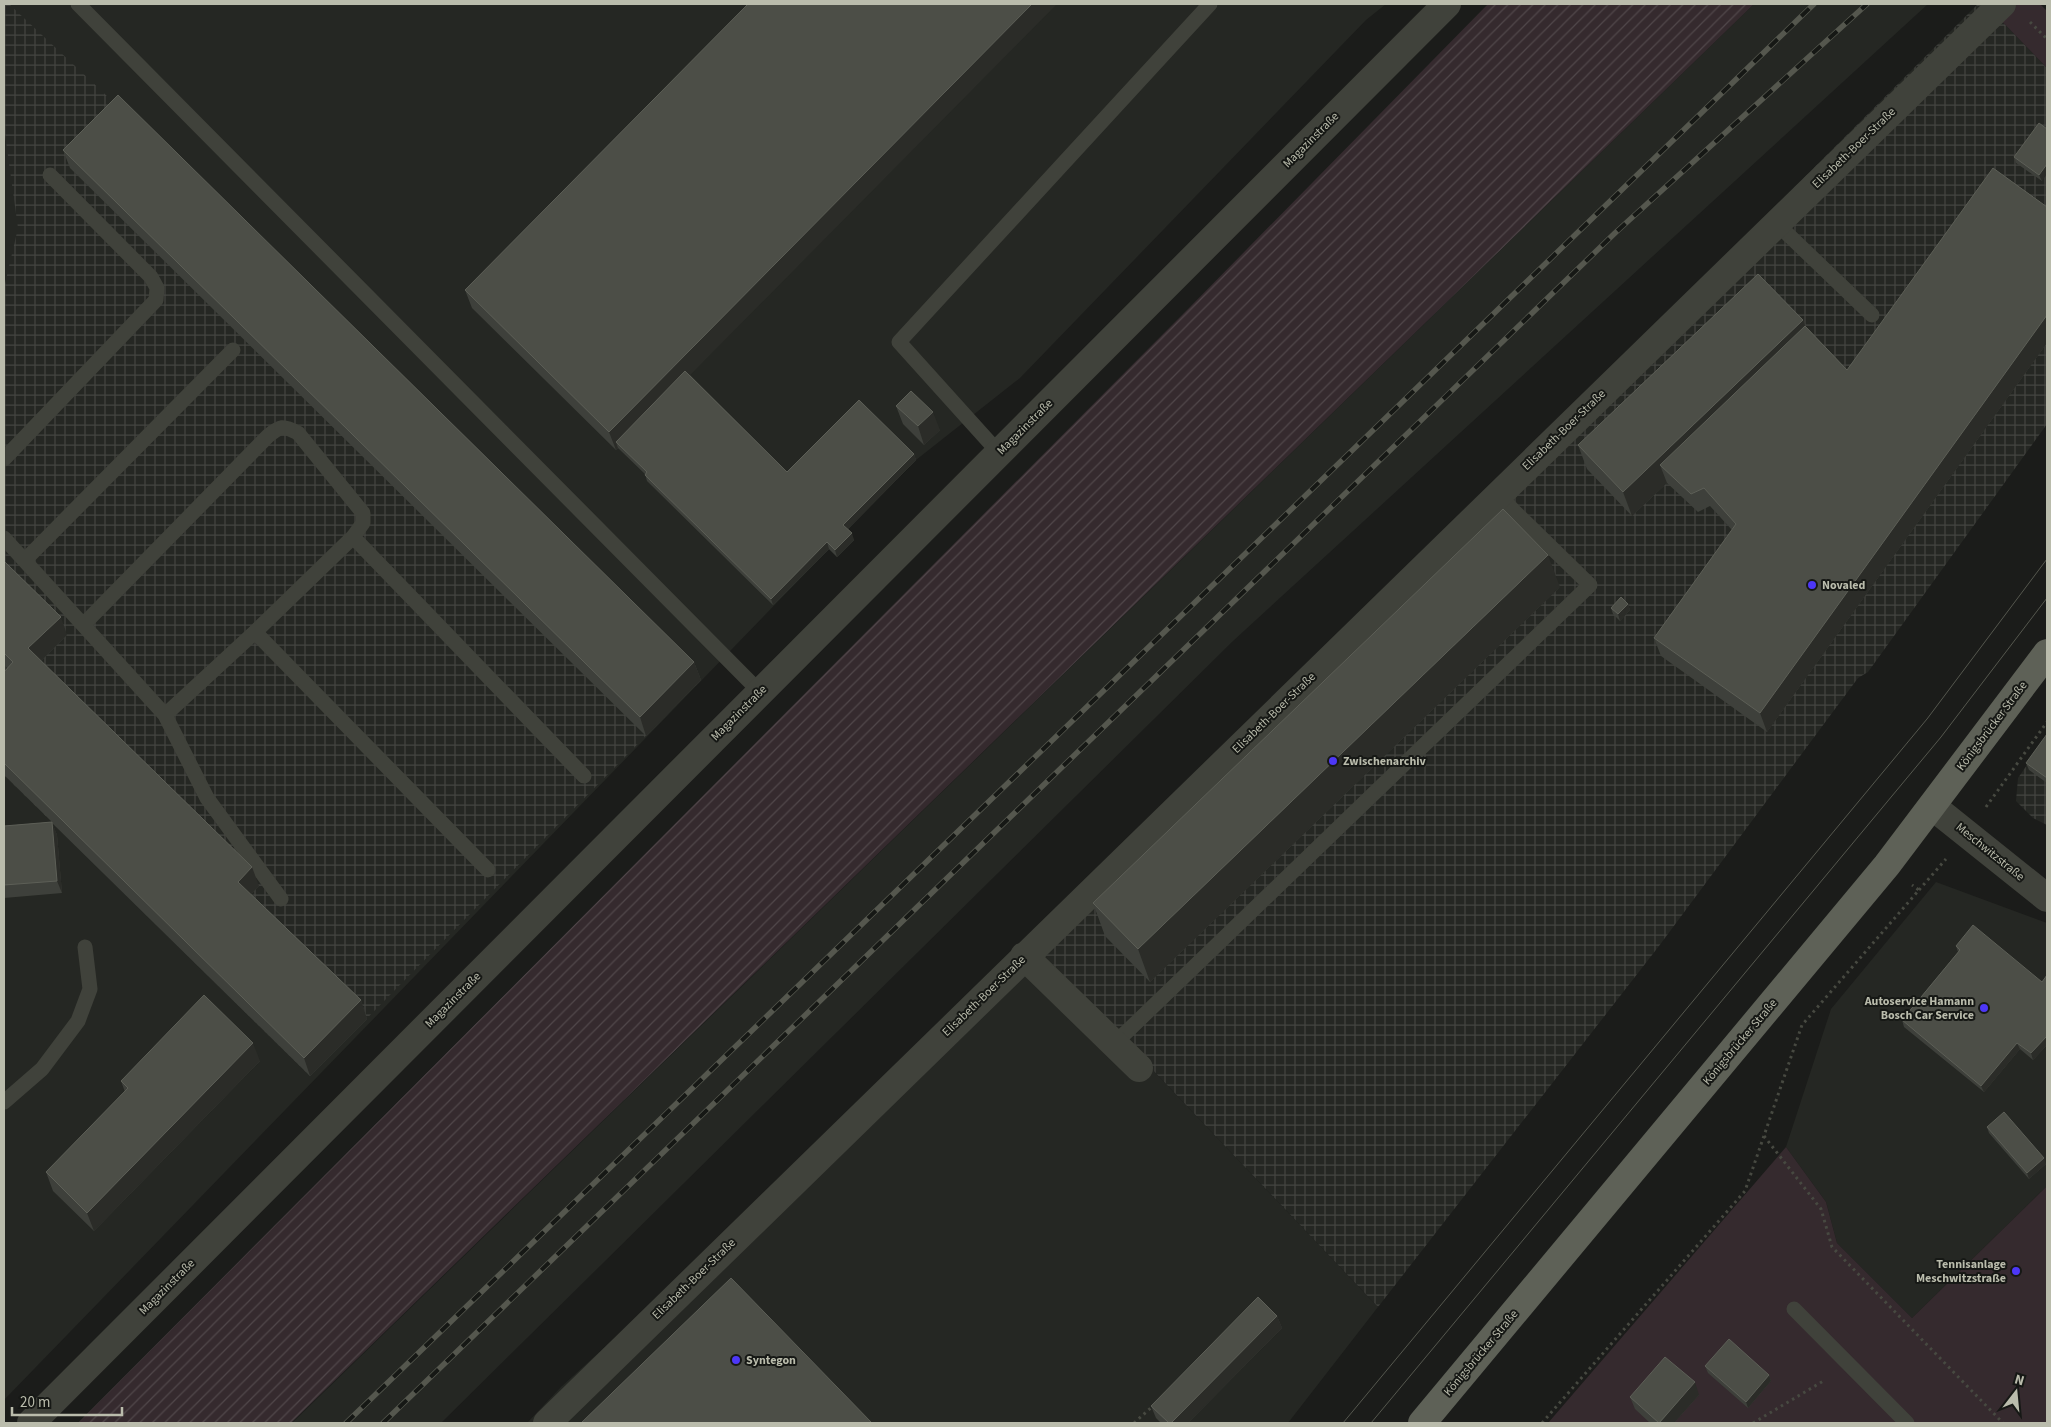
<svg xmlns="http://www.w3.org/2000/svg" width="2051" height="1427" font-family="'Source Sans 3',sans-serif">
	<defs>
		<pattern id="industrial-grid" width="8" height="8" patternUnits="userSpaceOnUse" patternTransform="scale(1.25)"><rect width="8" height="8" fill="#252723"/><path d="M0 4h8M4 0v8" fill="none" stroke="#434440"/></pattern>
		<pattern id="garden-furrows" width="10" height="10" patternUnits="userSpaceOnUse" patternTransform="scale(1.25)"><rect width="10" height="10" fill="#352a2e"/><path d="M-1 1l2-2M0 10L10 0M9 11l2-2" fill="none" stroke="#50474a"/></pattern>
	</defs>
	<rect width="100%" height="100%" fill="#1b1c1a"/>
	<path fill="#252723" d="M4 4H1386L1366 20 1020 378 916 460 846 531 854 540 837 557 829 549 4 1400Z
		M1754 4H1928L1233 641 441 1423H292Z
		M1936 882 2047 923V1186L1912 1318 1837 1243 1826 1202 1786 1147 1831 1009Z
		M1035 946 1378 1307 1288 1423H527L561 1387 888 1089Z"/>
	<path fill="url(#industrial-grid)" d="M4 4H9L125 113 701 680 310 1076 4 775V288L18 228 4 127Z
		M1978 4H1985L2047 68V424L1868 672 1858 678 1659 946 1378 1307 1035 946Z
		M2047 736V825L2033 818 2016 801 2018 778Z"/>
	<path fill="#352a2e" d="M1985 4H2040L2047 11V68Z
		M1786 1147 1826 1202 1837 1243 1912 1318 2047 1186V1423H1548Z"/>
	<path fill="url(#garden-furrows)" d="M1488 4H1754L291 1423H78L1190 307Z"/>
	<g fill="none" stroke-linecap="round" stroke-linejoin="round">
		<path stroke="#474941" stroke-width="3" stroke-dasharray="2.5 4" stroke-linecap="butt" d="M2030 22 2047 39
			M1986 807 2047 722
			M1919 890 1946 859
			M1764 1136 1821 1209 1832 1247 2003 1423
			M1134 1423 1154 1405
			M1542 1423 1745 1191 1802 1025 1919 890 1912 885
			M1753 1423 1825 1380"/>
		<path stroke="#40423b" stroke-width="15" d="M78 4 760 692
			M1776 223 1872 315
			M999 453 899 342 1210 4
			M4 459 156 300 157 288 151 277 50 175
			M353 537 584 776
			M4 538 165 715 207 798 281 899
			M25 560 233 350
			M84 624 268 436C280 426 283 425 298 433L363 513V523L353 537 255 632 165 715
			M255 632 488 870
			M1114 1044 1590 585 1513 510 1498 494
			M4 1102 42 1069 78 1021 90 989 85 947
			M1794 1309 1907 1423"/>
		<path stroke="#40423b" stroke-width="28" d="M1932 806 2047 898
			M1024 956 1139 1068
			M31 1423 1447 4
			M547 1423 2002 4"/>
		<path stroke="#5e6157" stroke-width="28" d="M1422 1423 1887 865 2047 653"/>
		<path stroke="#55574e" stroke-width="1" d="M1343 1423 1927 719 2047 559
			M1371 1423 1941 737 2047 598"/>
		<g stroke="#55574e" stroke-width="5.5">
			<path id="rail" d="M346 1423 1814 4
				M383 1423 1615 233 1867 4"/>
		</g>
		<use href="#rail" stroke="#161815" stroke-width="4" stroke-dasharray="11" stroke-linecap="butt"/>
	</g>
	<path fill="#3e403b" d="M2047 129 2042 181 2016 163 2014 157Z
		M63 150 694 662 701 680 646 736 70 168Z
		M2047 207V343L1767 732 1661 656 1654 638 1732 530 1710 506 1698 512 1667 483 1632 516 1587 469 1578 445 1803 320 1805 326 1847 370Z
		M465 290 690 375 787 472 914 454 916 460 848 529 854 540 837 557 829 549 773 605 647 481 645 474 618 448 616 450 472 308Z
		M896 406 940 430 924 445 903 424Z
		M4 561 67 635 41 661 259 886 251 894 361 1000 367 1019 310 1076 52 823 57 835 62 893 4 898V826L52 822 4 775V672L7 668 4 665Z
		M1560 587 1150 982 1105 936 1093 903Z
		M1628 604 1630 610 1620 621 1613 614 1611 608Z
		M2047 734V783L2029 770 2026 763Z
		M1956 946 2042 982 2047 975V1045L2033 1060 2020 1049 1984 1092 1904 1027 1902 1020 1958 952Z
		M260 1061 94 1231 53 1191 46 1172 125 1092 121 1081Z
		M1987 1127 2046 1164 2029 1179 1989 1133Z
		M1277 1316 1282 1328 1188 1423H1161L1156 1418 1151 1406Z
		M1705 1366 1769 1375 1771 1381 1748 1408 1708 1373Z
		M1699 1395 1674 1423H1650L1635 1409 1630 1397Z"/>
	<path fill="#2b2c28" d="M1032 4H1057L620 446 616 442 618 448 616 450 609 432Z
		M2047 164V174L2042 181 2039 175Z
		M2047 315V343L1767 732 1760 713Z
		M1803 320 1812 344 1660 465 1667 483 1632 516 1623 492Z
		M933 412 940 430 924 445 918 426Z
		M914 454 916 460 845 532 843 525Z
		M852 533 854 540 837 557 835 550Z
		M827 542 829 549 773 605 771 599Z
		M1548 555 1560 587 1150 982 1138 949Z
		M1628 604 1630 610 1620 621 1618 614Z
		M61 617 67 635 35 667 28 648Z
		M694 662 701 680 646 736 640 717Z
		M52 822 57 835 62 893 57 881Z
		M252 867 259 886 245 900 238 882Z
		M361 1000 367 1019 310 1076 304 1058Z
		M2047 1036V1045L2033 1060 2031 1053Z
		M253 1043 260 1061 94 1231 87 1213Z
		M2017 1043 2020 1049 1984 1092 1981 1086Z
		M2044 1158 2046 1164 2029 1179 2027 1173Z
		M1277 1316 1282 1328 1188 1423H1171Z
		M1769 1375 1771 1381 1748 1408 1746 1402Z
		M1695 1382 1699 1395 1674 1423H1660Z"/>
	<path fill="#4c4e47" stroke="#5d5f57" d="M748 4H1032L609 432 465 290Z
		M118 95 694 662 640 717 63 150Z
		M2039 123 2047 129V164L2039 175 2014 157Z
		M1993 168 2047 207V315L1760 713 1654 638 1736 524 1704 488 1691 494 1660 465 1805 326 1847 370Z
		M1758 274 1803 320 1623 492 1578 445Z
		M685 371 787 472 859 400 914 454 843 525 852 533 835 550 827 542 771 599 645 475 647 472 616 442Z
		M911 391 933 412 918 426 896 406Z
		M1503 509 1548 555 1138 949 1093 903Z
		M4 561 61 617 28 648 252 867 238 882 361 1000 304 1058 4 763V672L13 662 4 653Z
		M1621 597 1628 604 1618 614 1611 608Z
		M2047 734V778L2026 763Z
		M52 822 57 881 4 885V826Z
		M1973 925 2042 982 2047 975V1036L2031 1053 2017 1043 1981 1086 1902 1020 1960 950 1956 946Z
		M204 995 253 1043 87 1213 46 1172 128 1088 121 1081Z
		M2004 1112 2044 1158 2027 1173 1987 1127Z
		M731 1278 872 1423H581Z
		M1258 1297 1277 1316 1171 1423H1169L1151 1406Z
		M1729 1339 1769 1375 1746 1402 1705 1366Z
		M1665 1357 1695 1382 1659 1423 1630 1397Z"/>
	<g fill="#4d37f7" stroke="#161815" stroke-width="2">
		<circle cx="1812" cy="585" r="5"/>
		<circle cx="1333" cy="761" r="5"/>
		<circle cx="1984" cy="1008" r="5"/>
		<circle cx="2016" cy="1271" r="5"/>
		<circle cx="736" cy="1360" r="5"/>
	</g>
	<g text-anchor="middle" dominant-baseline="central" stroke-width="4" stroke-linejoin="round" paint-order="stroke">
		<g font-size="12" fill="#babcac" stroke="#161815">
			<text transform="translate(1311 140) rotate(-45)">Magazinstraße</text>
			<text transform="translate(1854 148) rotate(-44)">Elisabeth-Boer-Straße</text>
			<text transform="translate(1025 427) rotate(-45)">Magazinstraße</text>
			<text transform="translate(1564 430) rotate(-44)">Elisabeth-Boer-Straße</text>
			<text transform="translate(739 713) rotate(-45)">Magazinstraße</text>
			<text transform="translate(1274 713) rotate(-44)">Elisabeth-Boer-Straße</text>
			<text transform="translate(1992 726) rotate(-53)">Königsbrücker Straße</text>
			<text transform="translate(1990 852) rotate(39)">Meschwitzstraße</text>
			<text transform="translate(984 996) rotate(-44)">Elisabeth-Boer-Straße</text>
			<text transform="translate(453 1000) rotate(-45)">Magazinstraße</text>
			<text transform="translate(1740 1042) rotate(-50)">Königsbrücker Straße</text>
			<text transform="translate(694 1279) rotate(-44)">Elisabeth-Boer-Straße</text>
			<text transform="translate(167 1287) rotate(-45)">Magazinstraße</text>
			<text transform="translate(1481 1353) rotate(-50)">Königsbrücker Straße</text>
		</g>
		<g font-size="12" font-weight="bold" fill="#babcac" stroke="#161815" text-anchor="start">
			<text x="1822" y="585">Novaled</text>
			<text x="1343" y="761">Zwischenarchiv</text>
			<text x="1974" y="1001" text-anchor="end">Autoservice Hamann<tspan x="1974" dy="14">Bosch Car Service</tspan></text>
			<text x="2006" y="1264" text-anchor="end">Tennisanlage<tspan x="2006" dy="14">Meschwitzstraße</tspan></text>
			<text x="746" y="1360">Syntegon</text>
		</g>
	</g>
	<rect width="2051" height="1427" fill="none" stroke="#babcac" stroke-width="10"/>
	<g transform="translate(2016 1392) rotate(16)" stroke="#161815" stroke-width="4" paint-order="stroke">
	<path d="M0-4L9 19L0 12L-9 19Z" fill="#babcac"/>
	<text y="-8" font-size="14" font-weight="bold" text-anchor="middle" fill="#babcac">N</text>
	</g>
	<path d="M12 1407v8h110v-8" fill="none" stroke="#babcac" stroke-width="2.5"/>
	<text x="20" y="1407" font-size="15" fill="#babcac" stroke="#161815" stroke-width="4" paint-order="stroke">20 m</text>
</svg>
